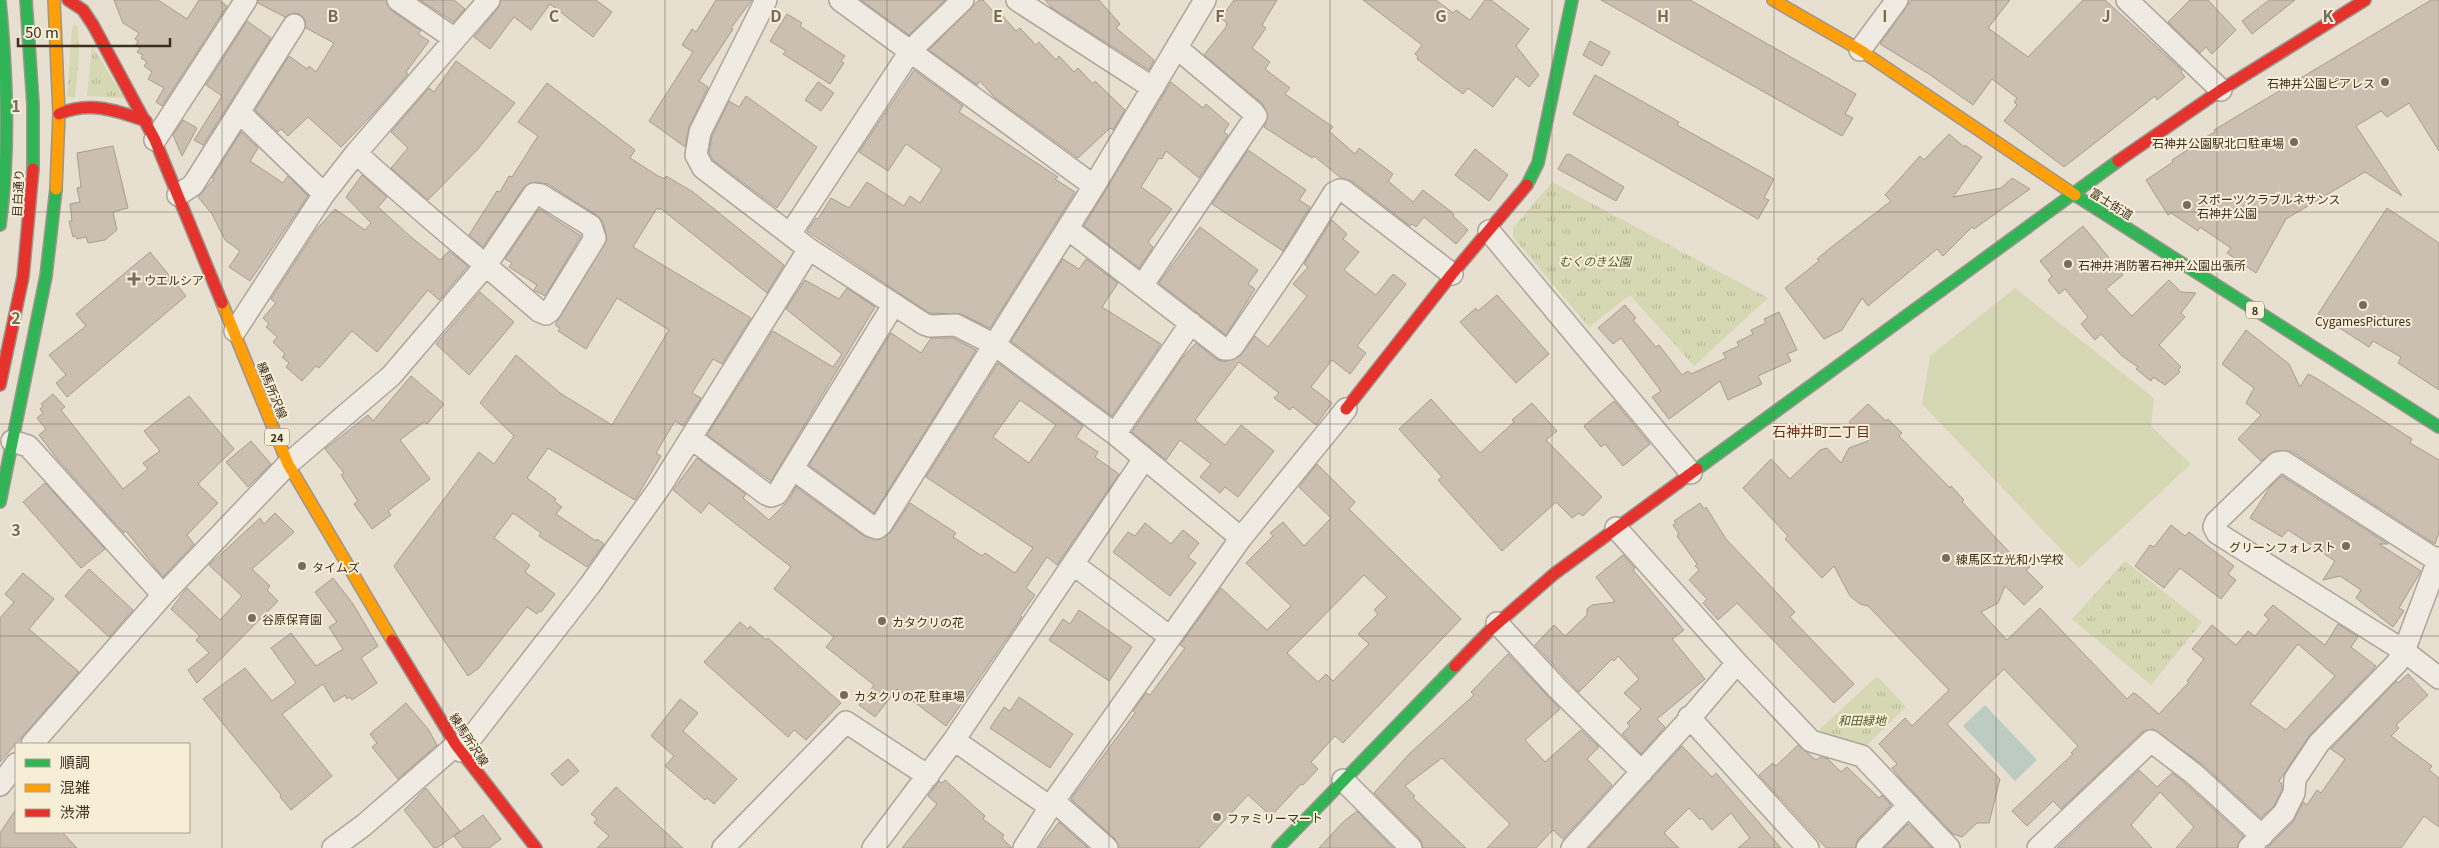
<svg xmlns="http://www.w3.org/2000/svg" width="2439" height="848" font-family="Georgia,'Noto Sans JP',serif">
	<defs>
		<pattern id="grass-tufts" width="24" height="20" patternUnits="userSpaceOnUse" patternTransform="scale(1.25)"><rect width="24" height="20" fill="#d6d7b3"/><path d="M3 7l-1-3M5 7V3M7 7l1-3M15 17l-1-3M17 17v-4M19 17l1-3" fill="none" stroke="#b9b99a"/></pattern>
	</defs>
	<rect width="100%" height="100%" fill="#e7e0d1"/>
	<path fill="url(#grass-tufts)" d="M74 24 78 27 79 56 75 98 67 97 72 29Z
		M92 46 124 98 87 96Z
		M1552 182 1768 298 1694 366 1630 295 1589 327 1513 237V228Z
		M2125 561 2202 622 2151 685 2072 619Z
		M1877 676 1906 707 1865 747 1817 732Z"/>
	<path fill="#d6d7b3" d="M2015 288 2154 398 2151 426 2191 464 2079 568 1922 404 1930 356Z"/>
	<path fill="#bcccc2" d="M1985 705 2037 760 2015 781 1963 726Z"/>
	<path fill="#cbbfb2" stroke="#a89c90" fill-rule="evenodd" d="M114 0H158L187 19 199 0H219L227 6 162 106 156 102 164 88 148 79 152 72 144 66 147 62 141 58 143 55 137 52 140 48 136 45 138 41 135 39 139 33 123 23Z
		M258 0H386L391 10 421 31 418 34 429 41 406 72 408 74 372 115 341 147 308 117 288 136 281 129 278 132 255 110 289 56 307 69 309 66 316 72 334 43 306 28 305 20 300 14 294 13 285 17 258 3Z
		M420 0H454L465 9 454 22Z
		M501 0H596L612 12 593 37 550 4 531 30 514 17 490 49 474 37 498 8Z
		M716 0H752L731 28 733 29 699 81 708 87 689 127 685 147 649 121 693 52 682 45 692 29 696 32Z
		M861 0H945L909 35Z
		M979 0H983L997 16 1000 13 1016 31 1020 28 1036 45 1039 42 1056 60 1059 56 1074 72 1078 68 1093 84 1095 81 1125 110 1113 130 1110 128 1078 158 995 98 980 81 977 85 929 50Z
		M1045 0H1099L1120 24 1116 28 1154 60 1149 70 1052 8Z
		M1234 0H1277L1262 25 1266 28 1252 48 1270 62 1265 69 1290 88 1285 94 1333 127 1329 131 1355 154 1359 148 1393 174 1388 181 1413 202 1423 190 1454 214 1453 216 1468 230 1456 244 1424 217 1416 227 1412 224 1410 226 1352 181 1341 178 1314 156 1312 158 1264 127 1268 116 1263 104 1204 55 1226 27 1227 23 1221 18Z
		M1363 0H1436L1453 13 1456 10 1470 20 1485 0H1491L1529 29 1516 46 1539 75 1529 87 1516 76 1493 107 1468 88 1463 94 1417 59 1418 57 1415 54 1422 45Z
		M1601 0H1690L1856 94 1845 114 1853 118 1842 136Z
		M1911 0H2010L1988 28 2028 57 2083 0H2105L2182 70 2181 72 2185 77 2157 100 2155 96 2064 167 2004 121 2017 105 2014 102 2017 98 1992 79 1973 105 1929 74 1880 44Z
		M2190 0H2208L2236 30 2212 54 2206 47 2200 53 2168 22Z
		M2269 0H2295L2252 34 2242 21Z
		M2431 0H2439V151L2409 103 2387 117 2381 111 2356 126 2402 196 2365 172 2286 219 2256 273 2227 253 2231 248 2200 227 2198 231 2171 213 2168 215 2146 180 2173 162 2172 160 2192 147 2190 146 2215 132 2214 130Z
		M787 14 802 23 800 26 845 56 841 61 844 63 830 84 783 54 786 51 770 41Z
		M247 21 271 38 203 145 194 140 222 96 206 85Z
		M1590 41 1610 52 1602 66 1583 55Z
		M456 61 515 103 478 149 428 200 391 168 408 148 391 132 429 88 434 92Z
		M914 70 963 106 959 112 1058 177 1055 179 1075 192 990 328 961 314 929 313 807 231 816 218 818 219 831 198 849 208 867 182 904 206 910 196 920 203 942 169 906 144 888 171 859 152Z
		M1595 75 1679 122 1677 125 1774 179 1764 198 1769 200 1758 219 1573 114Z
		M818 82 834 93 821 111 805 100Z
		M1171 82 1203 108 1206 104 1229 124 1224 132 1228 135 1199 178 1166 151 1162 159 1159 158 1141 187 1172 209 1148 242 1153 247 1139 268 1084 226Z
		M547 83 635 150 630 158 658 176 665 179 666 176 693 192 784 265 767 293 660 208 659 210 657 208 633 247 751 318 722 364 713 359 692 393 701 398 683 426 675 421 656 453 661 456 635 500 548 448 527 478 556 499 554 501 562 507 556 514 596 541 597 539 604 544 587 567 539 536 541 533 513 513 494 538 530 565 525 572 555 594 541 612 539 611 537 614 527 607 479 668 468 676 394 566 479 452 494 464 514 436 480 403 516 355 560 393 612 425 669 330 617 298 586 349 558 331 560 328 555 325 607 239 603 222 598 216 548 184 535 182 524 187 483 247 469 235 497 191 500 192 509 176 512 177 538 136 518 122Z
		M746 96 817 147 777 208 713 160 709 153 712 136 729 101 739 107Z
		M183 120 197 128 182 156 173 135Z
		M241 132 258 148 250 161 283 183 288 176 308 196 250 281 229 267 240 251 225 240 212 214 198 197 214 179 212 178Z
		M1949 134 1964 147 1965 145 1982 157 1953 197 2001 188 2012 178 2030 189 1974 229 1972 227 1943 256 1937 249 1868 306 1862 298 1842 330 1824 339 1785 288 1819 261 1817 259 1829 249 1891 201 1885 195 1920 156 1924 160Z
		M113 146 128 208 113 212 117 230 105 240 88 243 86 237 77 239 76 236 73 237 69 221H72L70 204 80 202 77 188 81 187 77 153Z
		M1475 149 1508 175 1489 201 1455 175Z
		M1248 150 1306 190 1299 200 1310 207 1283 251 1212 204Z
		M1569 154 1624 187 1616 201 1558 169 1566 155Z
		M362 175 387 197 378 207 411 237 440 260 449 251 468 266 439 300 428 290 377 352 352 331 319 368 316 366 302 381 286 367 289 363 282 357 285 354 273 342 277 337 266 327 269 324 263 318 276 303 271 299 316 230 335 209 365 230 371 223 346 197Z
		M2387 208 2439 243V390L2398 363 2401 357 2373 341 2369 347 2318 314Z
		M539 209 581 236 545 296 534 290 537 285 509 267 512 263 505 259Z
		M1332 220 1347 234 1343 239 1359 252 1344 270 1376 295 1393 274 1406 284 1357 346 1366 353 1350 374 1332 360 1311 387 1332 403 1316 425 1293 407 1290 410 1274 398 1279 393 1239 362 1195 420 1225 445 1241 425 1274 451 1238 497 1225 487 1220 493 1200 477 1211 464 1180 440 1166 460 1132 432 1182 358 1196 343 1216 359 1224 362 1240 356 1255 336 1268 347 1307 296 1293 284 1308 267 1304 264Z
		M2083 226 2123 275 2106 289 2132 316 2169 280 2181 292 2196 293 2181 313 2185 317 2159 345 2181 367 2178 370 2180 372 2165 385 2153 377 2151 381 2136 369 2138 367 2122 356 2101 334 2095 340 2081 324 2088 317 2065 289 2059 294 2048 280 2052 276 2040 261Z
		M1200 227 1258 270 1248 284 1255 289 1226 335 1159 283Z
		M150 252 186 296 67 397 56 383 66 375 49 355 86 326 76 314Z
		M1063 259 1079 269 1086 259 1118 283 1102 307 1161 344 1112 416 1011 341Z
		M805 280 839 299 847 288 875 307 771 481 707 435 773 331 833 367 842 354 786 309Z
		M480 292 514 322 469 375 436 344Z
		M1497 295 1549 354 1516 383 1460 322 1476 308 1478 311Z
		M1625 305 1636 318 1633 320 1656 347 1659 345 1682 375 1688 371 1691 374 1726 358 1723 353 1739 346 1737 342 1753 334 1751 330 1766 323 1764 319 1779 312 1797 350 1787 354 1791 361 1758 376 1762 384 1728 400 1720 381 1669 419 1652 397 1661 391 1621 338 1613 344 1598 328Z
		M2246 330 2289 364 2300 387 2308 374 2316 378 2412 439 2410 443 2439 460V532L2435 544 2291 451H2275L2261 461 2238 439 2261 415 2246 403 2254 388 2222 364Z
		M891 333 921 353 931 338H953L976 350 874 513 809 465Z
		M998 363 1083 426 1076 437 1098 452 1095 457 1119 474 1057 565 1047 557 1026 588 1035 595 1020 616 1022 617 946 726 897 689 875 717 859 705 874 685 826 647 834 637 774 589 791 567 709 503 701 513 673 490 697 458 746 494 743 498 769 520 788 501 796 487 864 536 879 540 891 532 910 503 956 533 953 537 982 556 985 553 1015 573 1033 548 926 477ZM1020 400 1056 425 1029 463 993 437Z
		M411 376 444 404 427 424 424 422 400 440 430 479 388 511 391 515 372 529 354 504 358 501 341 475 344 473 325 449 368 415 373 421Z
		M53 394 65 407 61 410 123 489 148 469 143 463 160 451 144 431 189 396 234 449 198 484 218 503 187 535 194 544 163 577 126 531 124 533 58 460 39 435 46 429 37 418 43 413 40 409 43 406 41 404Z
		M1431 399 1480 453 1514 422 1512 420 1532 403 1557 431 1546 440 1602 497 1583 516 1579 513 1572 518 1556 502 1502 551 1438 480 1442 477 1399 429Z
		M1614 401 1650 444 1623 466 1605 444 1601 447 1584 426Z
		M1868 404 1886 421 1888 419 1902 433 1899 436 1950 488 1951 486 1964 500 1962 502 2013 556 2016 553 2030 567 2026 570 2043 587 2024 605 2005 586 1998 603 1981 612 2007 640 2040 608 2127 699 2133 693 2136 694 2159 714 2189 682 2187 681 2204 659 2192 649 2212 625 2236 645 2248 631 2255 636 2269 619 2264 615 2273 605 2325 645 2338 624 2358 637 2351 647 2376 666 2309 736 2279 781 2282 784V790L2274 806 2261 818 2202 764 2153 729 2142 732 2061 809 2053 801 2027 826 2012 811 2073 754 2071 753 2078 746 2004 669 1947 724 2000 779 1989 823H1977L1962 837 1953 834 1901 779 1892 768 1897 764 1879 744 1905 718 1912 726 1949 690 1868 606 1860 604 1850 596 1834 566 1822 578 1785 539 1788 536 1743 488 1771 459 1790 479 1820 450 1827 448 1841 463 1849 448 1868 441 1849 422ZM2298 644 2335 676 2286 730 2250 704Z
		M251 441 271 464 248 487 226 462Z
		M1317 464 1355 502 1349 509 1461 619 1343 743 1335 736 1311 762 1318 769 1303 785 1301 784 1271 816 1248 795 1199 848H1119L1115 839 1071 799 1135 713 1133 711 1146 693 1150 695 1185 648 1180 645 1221 588 1267 630 1291 606 1246 563 1273 536 1270 533 1283 522 1304 546 1331 518 1299 487ZM1364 575 1387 597 1374 610 1378 614 1358 634 1369 644 1333 681 1326 674 1318 682 1287 653Z
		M2282 476 2388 544H2379L2421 571 2399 608 2404 611 2393 627 2356 598 2361 590 2340 576 2323 580 2335 561 2288 530 2282 537 2250 518 2270 487Z
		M45 483 105 549 81 568 23 502Z
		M1700 503 1704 509 1706 507 1726 539 1795 612 1790 617 1854 684 1834 703 1737 603 1718 620 1703 603 1707 599 1689 580 1699 570 1695 566 1697 564 1677 536 1679 534 1673 525 1676 523 1674 521Z
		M275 513 294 532 252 569 270 586 267 590 278 601 197 683 188 670 209 653 196 640 200 636 171 609 187 588 220 620 242 596 209 565 260 518 264 524Z
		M1145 523 1171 544 1183 530 1199 543 1188 557 1196 563 1170 596 1113 552 1128 532 1135 536Z
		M2171 525 2185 536 2189 532 2234 566 2228 574 2236 580 2221 599 2180 568 2164 588 2135 566 2150 545 2154 547Z
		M1623 555 1635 568 1633 570 1684 630 1672 639 1705 679 1657 719 1665 727 1641 754 1622 734 1630 726 1627 723 1641 709 1624 693 1639 679 1618 656 1614 661 1612 659 1579 692 1535 645 1554 625 1565 636 1587 615V609L1592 605 1615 602 1596 577Z
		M89 569 133 610 109 637 65 596Z
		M23 573 54 599 29 629 79 672 0 762V618L14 602 5 594Z
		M333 578 353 604 378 646 361 658 377 683 352 700 350 697 347 699 345 695 334 702 323 684 282 714 332 776 291 810 280 797 281 795 203 699 245 668 272 701 296 683 271 648 291 633 316 666 343 649 329 627 337 622 315 592Z
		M1079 610 1132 647 1109 681 1049 640 1063 619 1070 624Z
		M740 622 748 629 750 626 766 640 768 638 841 703 806 740 794 730 788 737 704 662Z
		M1508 654 1560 709 1525 740 1545 762 1581 730 1599 747 1587 759 1612 785 1563 839 1553 830 1536 848H1487L1510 824 1442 758 1405 786 1415 796 1413 798 1466 848H1423L1420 839 1374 793 1410 753 1474 695 1471 692Z
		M2408 674 2428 695 2396 725 2399 728 2391 736 2432 766 2429 770 2439 778V827L2424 816 2401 848H2267L2293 822 2303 802 2307 805 2317 790 2321 793 2345 759 2331 749 2396 681 2398 683Z
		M1019 697 1073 734 1050 768 990 728 1004 707 1010 711Z
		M680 699 698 713 683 731 737 779 714 804 707 798 705 800 665 766 674 756 651 736Z
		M406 703 428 729 437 745 398 779 372 747 377 743 370 734Z
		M1798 745 1816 760 1820 757 1828 759 1841 772 1847 767 1879 798 1882 795 1891 805 1858 839 1855 848H1826L1759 775 1773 763 1776 766Z
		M1682 746 1712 777 1716 773 1781 848H1738L1750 838 1731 813 1712 830 1702 818 1700 820 1689 808 1664 833 1679 848H1589Z
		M568 759 579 771 562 786 551 774Z
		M2139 770 2157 787 2172 773 2186 784 2243 836 2237 848H2176L2194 827 2160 792 2131 825 2152 848H2057Z
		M945 780 985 816 983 819 1004 835 1002 838 1012 848H902L937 804 928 796 939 781 942 783Z
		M616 787 683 848H597L609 836 594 823 597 819 591 814Z
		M426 788 460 831 437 848H434L404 810Z
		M16 809V832H62L77 848H0V833Z
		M1357 811 1393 848H1319L1343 822Z
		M483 815 501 839 489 848H463L454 836Z
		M1059 822 1088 848H1039Z
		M1908 824 1920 835 1932 848H1884Z"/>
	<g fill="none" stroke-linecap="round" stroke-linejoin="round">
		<g stroke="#ada599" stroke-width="24">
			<path id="street" d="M398 0 455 39
				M766 0 700 132 696 155 703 168 809 249 924 324 930 326 956 325 995 345 1115 434 1241 538
				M840 0 1094 186
				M1017 0 1153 88
				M2127 0 2221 90
				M1860 50 1897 0
				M239 112 294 25
				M155 140 246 0
				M178 195 193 185 239 112 324 194
				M1068 229 1224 349H1229L1233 346 1295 255 1334 193 1340 190 1344 191 1452 274
				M1489 231 1691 473
				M790 234 911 50 963 0
				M1142 286 1256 116 1253 112 1177 48
				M235 331 324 194 356 153 489 0
				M1115 434 1191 323
				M691 438 766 494 771 496 777 494 894 304
				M12 441 28 446 163 595
				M793 469 871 526 877 528 881 525 1094 186 1205 0
				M1616 528 1737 663 1811 741 1862 756 1949 848
				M2438 561 2284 462 2277 463 2216 522 2214 527 2217 533 2404 651 2439 678
				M1073 564 1170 637
				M1497 623 1558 689 1642 772
				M1689 717 1808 848
				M954 740 1050 807
				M32 744 163 595 288 464 391 376 486 265 534 194 541 195 591 226 595 238 550 311 546 314 539 311C478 258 415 207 356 153
				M461 751 590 585 660 487 809 249
				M1343 780 1411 848
				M0 785 16 764
				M1054 801 1107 848
				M333 848 364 825 456 745
				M723 848 846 722 928 776
				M873 848 954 740 1144 459
				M1024 848 1054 801 1241 538 1346 409
				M1572 848 1685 724 1737 663
				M1867 848 1909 805
				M2038 848 2151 741 2194 774 2262 836
				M2249 848 2284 813 2294 793 2295 779 2319 743 2397 663 2404 651 2439 558"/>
		</g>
		<g stroke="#9c958a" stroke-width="14">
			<path id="fast" d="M26 0 33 104V169
				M0 2C7 77 10 150 0 225
				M1527 185 1538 163 1572 0
				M2075 195 2439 427
				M1697 469 2118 161
				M0 502 46 276 56 189
				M1278 848 1455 666"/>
		</g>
		<g stroke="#9c958a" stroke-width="14">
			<path id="slow" d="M54 0 59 114 56 189
				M1773 0 1860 50 2075 195
				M222 303 288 464 392 640"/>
		</g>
		<g stroke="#9c958a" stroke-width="14">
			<path id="jam" d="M68 0 83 10 93 25 155 140 222 303
				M59 114C89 101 116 110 146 121
				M2118 161 2221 90 2365 0
				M0 385 23 277 33 169
				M1346 409 1452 274 1527 185
				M392 640 456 745 536 848
				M1455 666 1491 629 1554 574 1697 469"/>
		</g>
		<use href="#street" stroke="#efebe3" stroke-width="21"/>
		<use href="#fast" stroke="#30b455" stroke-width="11"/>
		<use href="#slow" stroke="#ff9f0a" stroke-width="11"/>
		<use href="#jam" stroke="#e5322d" stroke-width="11"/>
	</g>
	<path fill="none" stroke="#786c5e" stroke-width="1" stroke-opacity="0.55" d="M222 0V848M443 0V848M665 0V848M887 0V848M1109 0V848M1330 0V848M1552 0V848M1774 0V848M1996 0V848M2217 0V848M0 212H2439M0 424H2439M0 636H2439"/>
	<g fill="#786c5e" stroke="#f7eed8" stroke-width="2">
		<circle cx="2385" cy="82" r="5"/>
		<circle cx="2294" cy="142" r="5"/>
		<circle cx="2187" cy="205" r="5"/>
		<circle cx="2068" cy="264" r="5"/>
		<path d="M131.5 271.5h5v5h5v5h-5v5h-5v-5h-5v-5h5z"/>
		<circle cx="2363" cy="305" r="5"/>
		<circle cx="2346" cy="546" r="5"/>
		<circle cx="1946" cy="558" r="5"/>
		<circle cx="302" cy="566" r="5"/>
		<circle cx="252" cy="618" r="5"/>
		<circle cx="882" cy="621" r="5"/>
		<circle cx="844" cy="695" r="5"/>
		<circle cx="1217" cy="817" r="5"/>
	</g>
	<g text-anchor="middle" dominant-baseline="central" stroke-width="4" stroke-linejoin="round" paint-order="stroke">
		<g fill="#f7eed8" stroke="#756857" stroke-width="1">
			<rect x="2246" y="301.5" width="18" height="17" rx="4"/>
			<rect x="264.5" y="428.5" width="25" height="17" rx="4"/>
		</g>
		<g font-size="11" font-weight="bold" fill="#3d2e20">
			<text x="2255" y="310">8</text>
			<text x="277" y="437">24</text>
		</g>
		<g font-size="12" fill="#3d2e20" stroke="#f7eed8" text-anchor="start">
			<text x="2375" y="82" text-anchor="end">石神井公園ピアレス</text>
			<text x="2284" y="142" text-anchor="end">石神井公園駅北口駐車場</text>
			<text x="2197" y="198">スポーツクラブルネサンス<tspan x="2197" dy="14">石神井公園</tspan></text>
			<text x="2078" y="264">石神井消防署石神井公園出張所</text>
			<text x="144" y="279">ウエルシア</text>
			<text x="2363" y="320" text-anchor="middle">CygamesPictures</text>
			<text x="2336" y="546" text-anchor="end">グリーンフォレスト</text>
			<text x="1956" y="558">練馬区立光和小学校</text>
			<text x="312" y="566">タイムズ</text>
			<text x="262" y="618">谷原保育園</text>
			<text x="892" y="621">カタクリの花</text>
			<text x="854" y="695">カタクリの花 駐車場</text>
			<text x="1227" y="817">ファミリーマート</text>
		</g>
		<g font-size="12" fill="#3d2e20" stroke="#f7eed8">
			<text transform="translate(17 193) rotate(-87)">目白通り</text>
			<text transform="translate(2112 203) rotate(32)">富士街道</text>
			<text transform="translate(273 390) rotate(68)">練馬所沢線</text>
			<text transform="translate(470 739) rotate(57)">練馬所沢線</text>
		</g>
		<g font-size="12" font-style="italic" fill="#4d5a26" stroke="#f7eed8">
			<text x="1595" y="260">むくのき公園</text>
			<text x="1862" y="719">和田緑地</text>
		</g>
		<g font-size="14" fill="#6b2e1e" stroke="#f7eed8">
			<text x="1821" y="431">石神井町二丁目</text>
		</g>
	</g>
	<g font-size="16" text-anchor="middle" font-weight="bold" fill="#786c5e" stroke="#f7eed8" stroke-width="4" stroke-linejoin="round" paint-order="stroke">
		<text x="333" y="22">B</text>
		<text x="554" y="22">C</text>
		<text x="776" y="22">D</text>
		<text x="998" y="22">E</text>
		<text x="1220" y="22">F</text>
		<text x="1441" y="22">G</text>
		<text x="1663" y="22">H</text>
		<text x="1885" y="22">I</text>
		<text x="2106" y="22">J</text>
		<text x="2328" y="22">K</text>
		<text x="16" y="112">1</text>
		<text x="16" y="324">2</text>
		<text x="16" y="536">3</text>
	</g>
	<rect x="15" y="743" width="175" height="90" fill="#f7eed8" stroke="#ada18e"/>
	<rect x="25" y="759" width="25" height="8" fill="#30b455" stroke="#ada18e"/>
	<text x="60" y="768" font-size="15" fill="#3d2e20">順調</text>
	<rect x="25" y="784" width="25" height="8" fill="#ff9f0a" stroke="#ada18e"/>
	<text x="60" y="793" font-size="15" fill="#3d2e20">混雑</text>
	<rect x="25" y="809" width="25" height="8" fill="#e5322d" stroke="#ada18e"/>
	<text x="60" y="818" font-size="15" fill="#3d2e20">渋滞</text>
	<path d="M18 38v8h152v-8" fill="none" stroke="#3d2e20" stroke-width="2.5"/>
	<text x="25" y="38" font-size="15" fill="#3d2e20" stroke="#f7eed8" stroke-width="4" paint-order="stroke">50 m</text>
</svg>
